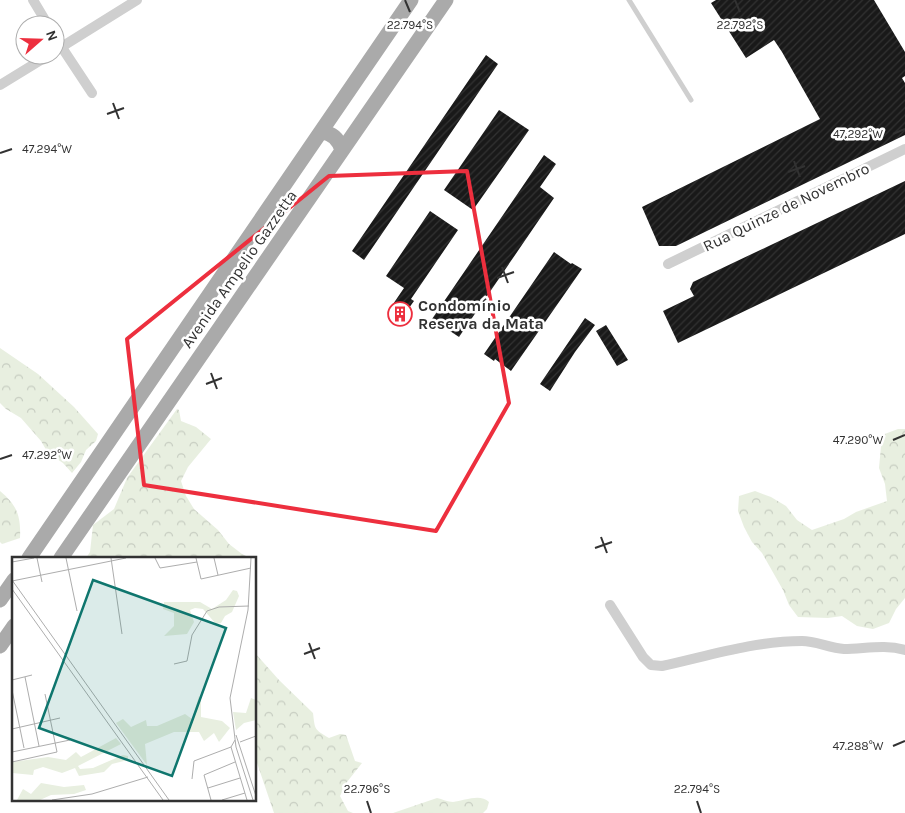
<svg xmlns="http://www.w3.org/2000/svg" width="905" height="813" font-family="Karla,sans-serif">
	<defs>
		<pattern id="forest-crowns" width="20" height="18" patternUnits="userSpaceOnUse" patternTransform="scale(1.25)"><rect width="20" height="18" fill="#e8efe0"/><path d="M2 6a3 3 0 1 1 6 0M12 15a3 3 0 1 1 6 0" fill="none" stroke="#c7cdc1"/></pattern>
		<pattern id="building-hatch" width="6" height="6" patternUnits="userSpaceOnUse" patternTransform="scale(1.25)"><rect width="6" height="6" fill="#191919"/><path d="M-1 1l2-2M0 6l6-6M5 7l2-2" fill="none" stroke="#323232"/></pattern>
	</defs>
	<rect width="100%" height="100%" fill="#fff"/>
	<path fill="url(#forest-crowns)" d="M0 348 38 374 74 407 98 434 96 441 86 450 81 462 72 473 63 463 48 453 41 441 21 418 6 409 0 403Z
		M177 409 179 410 181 421 196 427 211 439 188 467 181 481 186 496 194 509 218 530 229 544 242 554 250 558H86L90 552 93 525 114 509 127 478Z
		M898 429H905V598L896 609 889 623 873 629 857 626 842 616 828 618 798 617 789 605 783 590 762 553 752 542 744 527 738 511 739 496 755 491 771 497 786 506 797 520 812 530 844 519 856 512 887 501 885 484 879 468 882 435Z
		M0 491C17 505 21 516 20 538L2 544 0 542Z
		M255 653 279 680 313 713C315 730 314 729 329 738L340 734 346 735 355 761 362 763 347 782 340 796 348 811 353 813H274L255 757Z
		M437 798C442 799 448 802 453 802 464 801 480 793 489 802L487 809 483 813H393Z"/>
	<path fill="url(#building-hatch)" d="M716 0H874L905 52V76L902 78 905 83V135L676 246H659L642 207 820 119 782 52 774 40 746 58 711 3Z
		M486 55 498 64 364 260 352 251Z
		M499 110 529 130 473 210 444 190Z
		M544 155 556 164 540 187 554 198 459 337 432 319Z
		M905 181V234L678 343 663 311 694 296 690 289 693 282Z
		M430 211 458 230 411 299 414 301 401 319 389 310 404 288 386 276Z
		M554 252 571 264 572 263 582 269 511 371 495 359 494 361 484 354Z
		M585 318 595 325 575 352 550 391 540 384Z
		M606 325 628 360 617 366 596 331Z"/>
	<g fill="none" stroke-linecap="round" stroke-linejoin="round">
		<path stroke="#cfcfcf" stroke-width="5" d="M629 0 691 100"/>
		<path stroke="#cfcfcf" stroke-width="10" d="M33 0 48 25
			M55 37 92 93
			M55 51 137 0
			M0 85 49 55
			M668 264 905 149
			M610 605 643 657 651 665 662 666C708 656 754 641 802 641 816 641 829 648 844 649 864 649 885 644 905 650"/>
		<path stroke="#aaa" stroke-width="15" d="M322 132C333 133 339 140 342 150
			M29 558 411 0
			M61 558 446 0
			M0 600 14 580
			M0 646 14 626"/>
	</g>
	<path fill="none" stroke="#ed2f3e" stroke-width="4" stroke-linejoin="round" d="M467 171 509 403 436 531 144 485 127 339 329 176Z"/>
	<path fill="none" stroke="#323232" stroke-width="2" d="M405 0 410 12M735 0 740 12M113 103 119 119M107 114 124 108M893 134 905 129M0 153 12 149M794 161 800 177M788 172 805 166M502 267 508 283M497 278 514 272M211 373 217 389M206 384 222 378M893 440 905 435M0 459 12 455M601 537 607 553M595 548 612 542M309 643 315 659M304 654 320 648M893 746 905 741M367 801 371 813M697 801 701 813"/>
	<defs>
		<g id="building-ring" transform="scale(1.25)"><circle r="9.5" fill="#fff" stroke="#ed2f3e" stroke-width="1.5"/><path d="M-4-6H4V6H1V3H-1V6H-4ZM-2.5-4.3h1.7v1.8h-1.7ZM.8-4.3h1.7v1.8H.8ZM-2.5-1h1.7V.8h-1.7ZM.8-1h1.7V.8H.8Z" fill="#ed2f3e"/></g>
	</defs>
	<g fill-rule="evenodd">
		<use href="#building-ring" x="400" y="314"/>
	</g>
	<g text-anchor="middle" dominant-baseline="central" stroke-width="5" stroke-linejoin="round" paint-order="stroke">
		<g font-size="16" fill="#323232" stroke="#fff">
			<text transform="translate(786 207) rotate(-26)">Rua Quinze de Novembro</text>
			<text transform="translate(239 269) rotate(-55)">Avenida Ampelio Gazzetta</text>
		</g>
		<g font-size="16" font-weight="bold" fill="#323232" stroke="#fff" text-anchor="start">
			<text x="418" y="305">Condomínio<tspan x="418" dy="18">Reserva da Mata</tspan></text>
		</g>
	</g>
	<g transform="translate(12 557)">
		<rect width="244" height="244" fill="#fff"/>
		<path d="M221 33 225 34 227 39 220 55 213 59 209 66 204 67 191 52 183 51 178 53 182 65 175 77 152 79 162 69V56L151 52 152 45H188L200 52 214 43ZM187 139 189 142V160L210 164 218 171 207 185 202 176 192 184 187 175H162L133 187 135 208 104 166 111 162 119 170 134 163 135 169H145L173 157 180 162ZM239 141 244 143V163L232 166 224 173 221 155 234 156ZM104 181 109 187 66 209 68 212 81 211 111 198 116 199V203L100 207 92 215 67 219 63 211 50 216 31 210 22 213 21 218 0 216V205L36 200 54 203 64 195 69 200ZM29 226 52 230 72 228 74 233 62 237 39 238 28 243H5L11 232 19 237Z" fill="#e8efe0"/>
		<path fill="none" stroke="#adadad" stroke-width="1" d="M25 1 30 25M54 1 65 54M99 1 110 77M143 1 148 11 185 5M184 1 189 22 239 11M202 1 206 18M239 1 236 53 218 141 224 190 241 243M0 5 22 1M0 23 157 243M0 24 114 1M0 32 151 243M162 107 175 104 180 78 195 54 207 50 237 49M13 120 27 189M0 123 20 118M0 133 12 191M0 172 48 161M224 178 244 239M223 183 219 190 235 243M228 185 244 179M0 195 58 183M0 205 45 195 33 137M180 222 182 204 219 190M196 231 228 221M40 243 80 237 136 220M199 243 192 218 223 205M210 243 233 236"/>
		<path fill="#0f766e" fill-opacity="0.15" stroke="#0f766e" stroke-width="2.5" d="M81 23 214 71 160 219 27 171Z"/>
		<rect width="244" height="244" fill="none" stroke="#323232" stroke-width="2.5"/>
	</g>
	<g font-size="12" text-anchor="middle" fill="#323232" stroke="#fff" stroke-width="5" stroke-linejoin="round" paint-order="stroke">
		<text x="410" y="29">22.794°S</text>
		<text x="740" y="29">22.792°S</text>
		<text x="858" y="138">47.292°W</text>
		<text x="47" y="153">47.294°W</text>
		<text x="858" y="444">47.290°W</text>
		<text x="47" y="459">47.292°W</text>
		<text x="858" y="750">47.288°W</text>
		<text x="367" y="793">22.796°S</text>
		<text x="697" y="793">22.794°S</text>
	</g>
	<g transform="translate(40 40) rotate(70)"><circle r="24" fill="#ffffff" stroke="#adadad"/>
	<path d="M0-4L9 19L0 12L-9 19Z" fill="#ed2f3e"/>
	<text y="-8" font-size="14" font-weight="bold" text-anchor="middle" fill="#323232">N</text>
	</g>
</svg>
